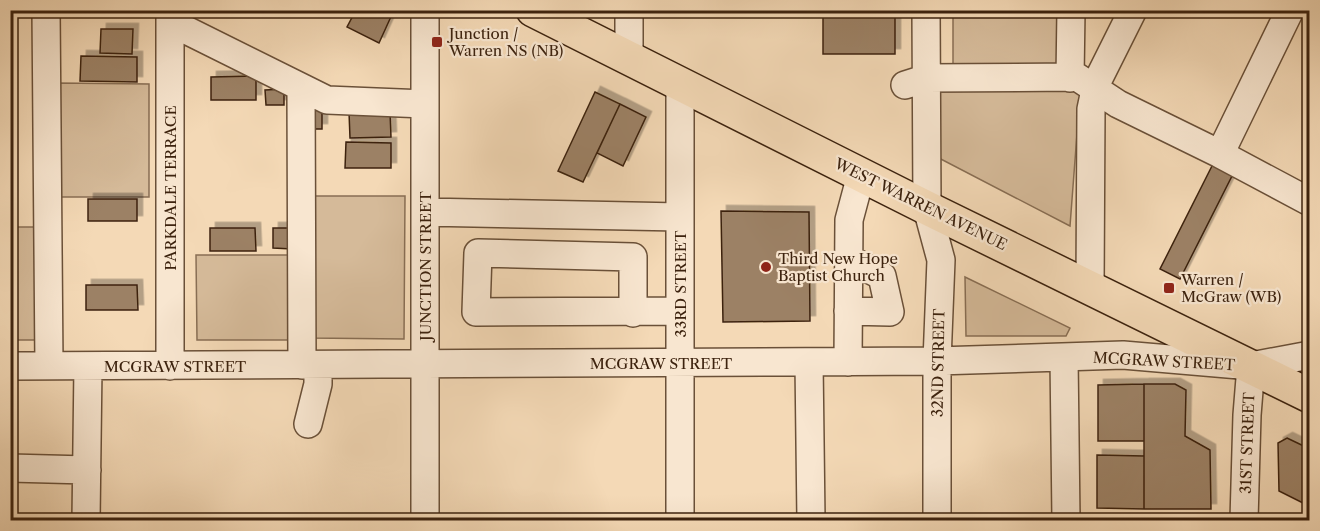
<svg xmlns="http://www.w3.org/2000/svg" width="1320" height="531" font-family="'Libre Caslon Text',serif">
	<defs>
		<filter id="shadow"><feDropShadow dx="5.5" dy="-5.5" stdDeviation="0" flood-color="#0004"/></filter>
	</defs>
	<rect width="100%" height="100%" fill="#f4d9b6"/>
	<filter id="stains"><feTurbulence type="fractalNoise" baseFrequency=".00333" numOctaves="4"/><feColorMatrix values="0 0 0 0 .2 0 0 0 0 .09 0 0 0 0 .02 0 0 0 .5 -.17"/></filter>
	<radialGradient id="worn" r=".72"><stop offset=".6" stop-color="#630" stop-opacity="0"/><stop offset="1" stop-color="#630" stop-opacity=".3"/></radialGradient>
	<path fill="#d5ba99" stroke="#886e54" stroke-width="1.5" d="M953 11H1065V73L953 72Z
		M1066 82 1080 94 1070 226 935 156 937 85Z
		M56 83 149 84V197H55Z
		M310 196H405L404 339 309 338Z
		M11 227H40V340H11Z
		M196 255H294V340H197Z
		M965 277 1070 328 1066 336H966Z"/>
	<path fill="#9c8165" stroke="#3c220e" stroke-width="1.5" filter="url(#shadow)" d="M356 10H394L379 43 347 27Z
		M823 10H895V54H823Z
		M101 29H133L132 54 100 53Z
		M81 56 137 57V82L80 81Z
		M256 76V100H211V77Z
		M284 89V105H266L265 90Z
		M595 92 620 104 583 182 558 171Z
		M310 103 322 110V129H309Z
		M620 104 646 117 623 166 597 153Z
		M349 112H390L391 137 350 138Z
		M346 142 391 143V168H345Z
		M1214 162 1234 172 1180 279 1160 269Z
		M88 199H137V221H88Z
		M721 211 809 212 810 321 723 322Z
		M210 228H255L256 251H210Z
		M273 228H292V249L273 248Z
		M86 285H137L138 310H86Z
		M1144 384V441H1098V385Z
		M1144 384H1175L1186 390 1185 436 1210 450 1211 509H1144Z
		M1287 438 1310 449 1309 506 1279 491 1278 443Z
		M1097 455 1144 456V509L1097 508Z"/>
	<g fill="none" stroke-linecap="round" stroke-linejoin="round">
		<g stroke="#6a5038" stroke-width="30">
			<path id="minor" d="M46 10 49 366
				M170 10V366
				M425 10V520
				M926 10 927 208 941 260 937 361V520
				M170 22 327 100 425 104
				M629 59V10
				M1070 78 1071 10
				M680 84V520
				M905 85 927 78 1077 77 1118 104 1220 154 1310 202
				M301 88 302 365
				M1220 154 1290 10
				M425 212 680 217
				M1090 288 1091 109 1095 90 1099 78 1133 10
				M848 311 890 312 882 276 849 259
				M633 313V257L478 253 476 312 679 311
				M1064 357 1066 520
				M809 362 811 520
				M848 362 849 220 861 175
				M10 366 937 361 1123 355 1251 366 1310 355
				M308 424 318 384V365
				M10 468 87 470
				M86 520 88 366
				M1244 520 1247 415 1251 366"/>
		</g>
		<g stroke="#3c220e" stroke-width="36">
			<path id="major" d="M533 10 927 208 1310 396"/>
		</g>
		<use href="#minor" stroke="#f8e6d0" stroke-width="27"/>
		<use href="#major" stroke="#f4d9b6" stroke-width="33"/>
	</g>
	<g fill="#8f2418" stroke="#f8e6d0" stroke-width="2">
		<rect x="431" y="36" width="12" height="12" rx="3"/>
		<circle cx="766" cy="267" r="6"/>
		<rect x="1163" y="282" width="12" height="12" rx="3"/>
	</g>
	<g text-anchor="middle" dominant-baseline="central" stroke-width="4.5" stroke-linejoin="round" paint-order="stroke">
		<g font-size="15" fill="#3c220e" stroke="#f8e6d0" text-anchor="start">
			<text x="449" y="33">Junction /<tspan x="449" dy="17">Warren NS (NB)</tspan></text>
			<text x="778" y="258">Third New Hope<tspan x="778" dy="17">Baptist Church</tspan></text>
			<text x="1181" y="279">Warren /<tspan x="1181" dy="17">McGraw (WB)</tspan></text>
		</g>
		<g font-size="15" fill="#3c220e" stroke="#f8e6d0">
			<text transform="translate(170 188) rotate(-90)">PARKDALE TERRACE</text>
			<text transform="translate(921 204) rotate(26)">WEST WARREN AVENUE</text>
			<text transform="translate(425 266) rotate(-90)">JUNCTION STREET</text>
			<text transform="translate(680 284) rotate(-90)">33RD STREET</text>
			<text transform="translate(1164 361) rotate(3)">MCGRAW STREET</text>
			<text x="661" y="363">MCGRAW STREET</text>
			<text transform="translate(938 363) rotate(-89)">32ND STREET</text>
			<text x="175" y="366">MCGRAW STREET</text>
			<text transform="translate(1247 443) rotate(-88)">31ST STREET</text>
		</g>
	</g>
	<rect width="1320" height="531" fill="none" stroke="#f4d9b6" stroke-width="36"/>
	<rect x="12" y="12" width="1296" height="507" fill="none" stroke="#3c220e" stroke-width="3"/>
	<rect x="18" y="18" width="1284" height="495" fill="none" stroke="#3c220e" stroke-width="1.5"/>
	<rect width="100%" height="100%" filter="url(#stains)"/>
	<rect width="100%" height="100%" fill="url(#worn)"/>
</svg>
